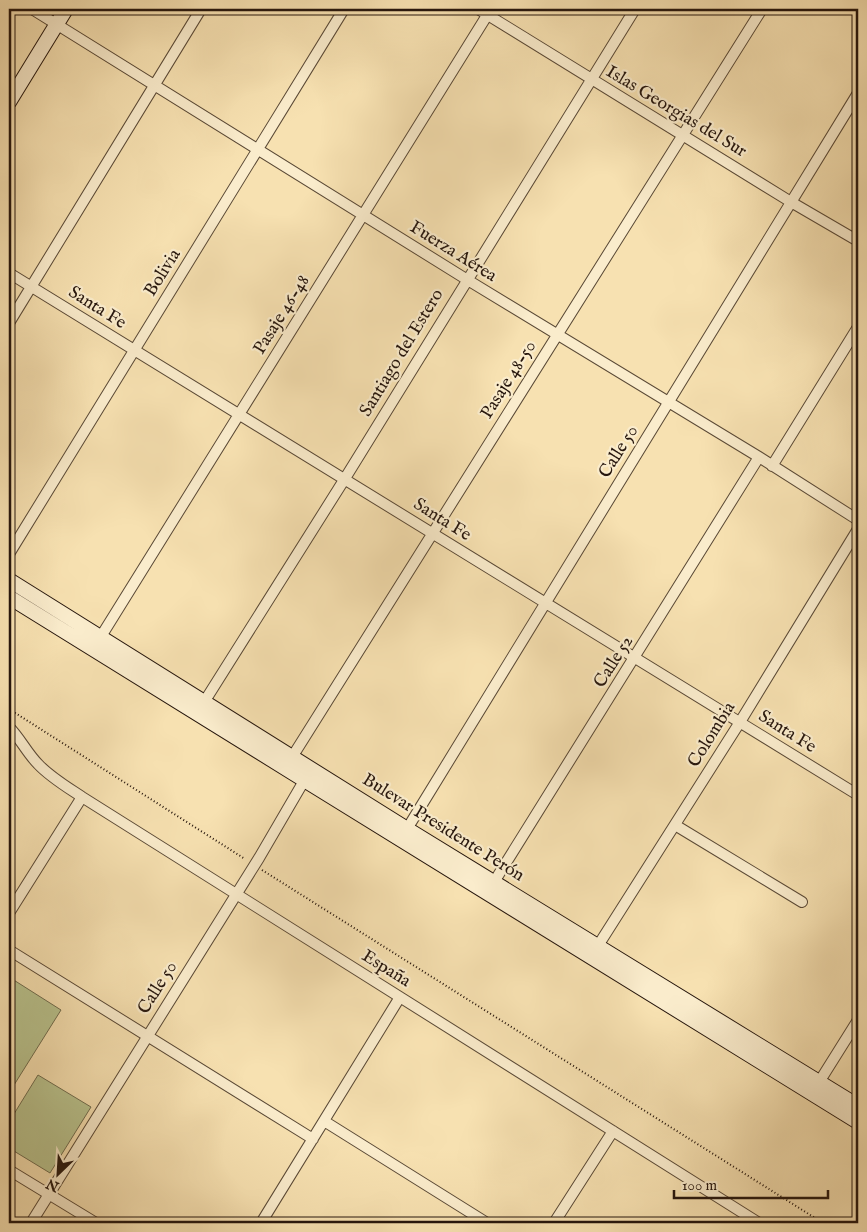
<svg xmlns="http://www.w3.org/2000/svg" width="867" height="1232" font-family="'IM FELL English',serif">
	<rect width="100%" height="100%" fill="#f7e1b1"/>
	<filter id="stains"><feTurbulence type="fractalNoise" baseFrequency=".004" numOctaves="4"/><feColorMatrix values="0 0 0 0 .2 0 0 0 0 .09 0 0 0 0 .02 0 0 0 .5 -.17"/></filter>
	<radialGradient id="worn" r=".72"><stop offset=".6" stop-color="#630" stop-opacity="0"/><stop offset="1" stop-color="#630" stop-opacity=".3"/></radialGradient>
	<path fill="#b9c38e" stroke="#706c4e" d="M9 977 61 1010 9 1093Z
		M38 1075 91 1107 50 1173 9 1148V1122Z"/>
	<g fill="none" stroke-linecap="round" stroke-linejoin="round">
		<g stroke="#5a4936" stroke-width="12">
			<path id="street" d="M32 9 466 279 759 457 858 520
				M478 9 791 202 858 241
				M9 273 858 795
				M9 323 201 9
				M772 466 858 327
				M9 554 344 9
				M100 638 491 9
				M201 707 344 480 635 9
				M9 727C20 738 27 753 38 764 50 777 67 787 82 797L759 1223
				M289 762 762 9
				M675 825 802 902
				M407 829 858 93
				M494 882 759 457
				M9 913 82 797
				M9 950 313 1139
				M594 952 740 722 858 529
				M816 1087 858 1020
				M324 1121 487 1223
				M9 1170 96 1223
				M31 1223 259 858 308 774
				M261 1223 400 997
				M554 1223 613 1131"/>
		</g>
		<g stroke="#26160d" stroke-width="16">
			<path id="secondary" d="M9 102 66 9
				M9 580 407 829 858 1106
				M9 597C292 772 574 948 858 1122"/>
		</g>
		<path stroke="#26160d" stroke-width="2" stroke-dasharray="1 2.5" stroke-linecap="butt" d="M9 709 245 859
			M262 870 823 1223"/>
		<use href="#street" stroke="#faeccc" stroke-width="10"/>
		<use href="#secondary" stroke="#faeccc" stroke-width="14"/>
	</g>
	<g text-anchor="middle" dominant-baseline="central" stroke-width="4.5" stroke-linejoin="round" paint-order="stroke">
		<g font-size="18" fill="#26160d" stroke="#faeccc">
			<text transform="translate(676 112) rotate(31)">Islas Georgias del Sur</text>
			<text transform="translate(453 252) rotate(32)">Fuerza Aérea</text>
			<text transform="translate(163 273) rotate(-58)">Bolivia</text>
			<text transform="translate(97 308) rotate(32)">Santa Fe</text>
			<text transform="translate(282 315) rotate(-58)">Pasaje 46-48</text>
			<text transform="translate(402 353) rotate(-59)">Santiago del Estero</text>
			<text transform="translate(509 380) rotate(-58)">Pasaje 48-50</text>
			<text transform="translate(619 452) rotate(-58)">Calle 50</text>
			<text transform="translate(442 520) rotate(32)">Santa Fe</text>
			<text transform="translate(614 662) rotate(-58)">Calle 52</text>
			<text transform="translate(787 732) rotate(32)">Santa Fe</text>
			<text transform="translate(712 735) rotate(-58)">Colombia</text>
			<text transform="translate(443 828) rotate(32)">Bulevar Presidente Perón</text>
			<text transform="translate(386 969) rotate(32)">España</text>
			<text transform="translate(158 988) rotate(-58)">Calle 50</text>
		</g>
	</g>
	<rect width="867" height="1232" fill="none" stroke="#f7e1b1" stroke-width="30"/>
	<rect x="10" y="10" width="847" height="1212" fill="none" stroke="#26160d" stroke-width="2.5"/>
	<rect x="15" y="15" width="837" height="1202" fill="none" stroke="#26160d"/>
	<g transform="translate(58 1174) rotate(205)" stroke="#faeccc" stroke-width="4" paint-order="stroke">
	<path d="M0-4L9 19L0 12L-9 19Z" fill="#26160d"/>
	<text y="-8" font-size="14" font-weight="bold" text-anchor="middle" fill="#26160d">N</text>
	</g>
	<path d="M674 1190v8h154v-8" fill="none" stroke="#26160d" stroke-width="2.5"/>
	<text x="682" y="1190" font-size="15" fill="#26160d" stroke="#faeccc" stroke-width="4" paint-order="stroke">100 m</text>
	<rect width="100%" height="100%" filter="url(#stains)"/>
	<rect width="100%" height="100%" fill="url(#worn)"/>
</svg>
